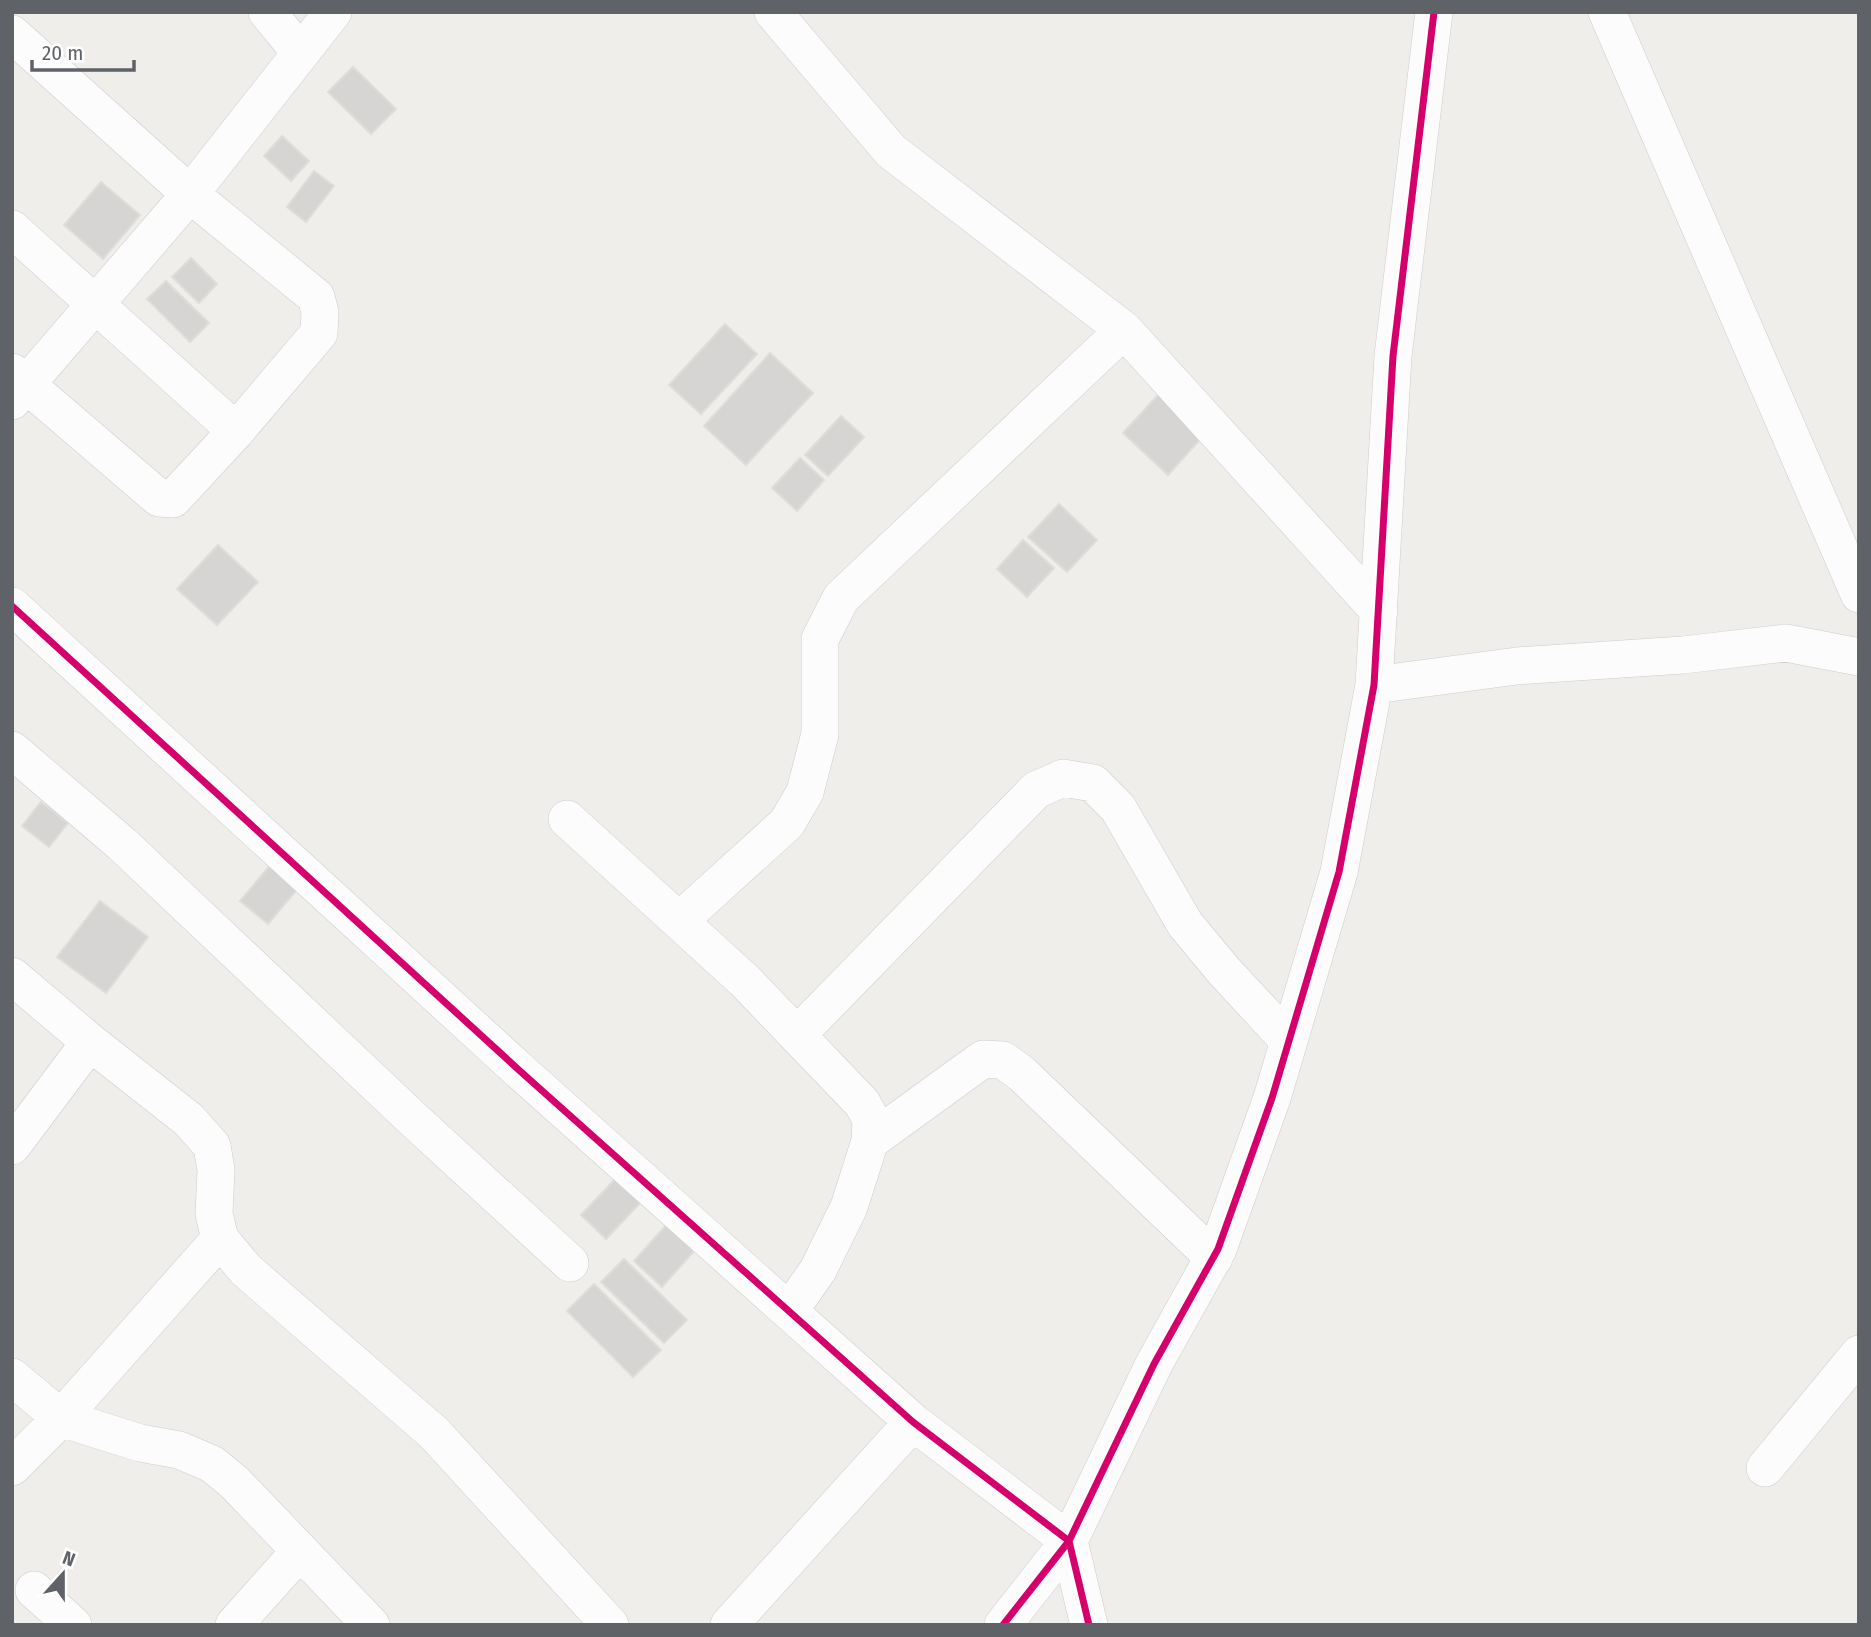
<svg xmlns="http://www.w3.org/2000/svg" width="1871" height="1637" font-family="'Fira Sans Condensed',sans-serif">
	<rect width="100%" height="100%" fill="#efeeea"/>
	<path fill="#d6d5d3" stroke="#deddd9" stroke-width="2" d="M353 67 396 109 371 134 328 92Z
		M282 136 309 161 291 181 264 156Z
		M314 171 334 186 306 222 287 207Z
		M101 182 140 215 103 259 64 225Z
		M191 258 217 284 199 303 172 277Z
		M166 281 209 323 190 342 147 299Z
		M725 324 757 354 701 414 669 385Z
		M770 353 813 393 746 465 704 426Z
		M1159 394 1204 435 1168 475 1123 433Z
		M841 416 864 437 828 476 805 455Z
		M800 458 824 480 797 511 772 488Z
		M1059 504 1097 540 1067 572 1028 537Z
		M1023 540 1054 568 1027 597 997 569Z
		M218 545 258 582 217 625 177 589Z
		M41 802 68 823 49 847 22 826Z
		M277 857 305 880 268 924 240 901Z
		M100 901 148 937 106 993 57 957Z
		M618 1176 643 1200 606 1239 581 1215Z
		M668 1223 696 1249 662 1287 634 1261Z
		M624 1259 687 1320 664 1343 601 1282Z
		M594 1284 661 1350 633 1377 567 1311Z"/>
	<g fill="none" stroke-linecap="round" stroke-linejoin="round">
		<g stroke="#cbcccc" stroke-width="38">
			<path id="minor" d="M267 12 301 53
				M773 12 891 151 1124 330 1379 611
				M1607 12 1859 594
				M12 34 190 194 316 297 320 312 319 333 236 431
				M12 229 236 431 173 499 159 498 12 372
				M12 401 190 194 333 12
				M12 606 520 1071 913 1422 1069 1541 1003 1625
				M1374 685 1517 666 1683 655 1786 643 1859 657
				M12 750 122 844 414 1120 570 1263
				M567 819 745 981 862 1103 871 1119 870 1141 849 1207 818 1270 790 1310
				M679 921 787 823 805 792 820 734V639L841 598 1124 330
				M12 976 90 1042 189 1120 212 1146 216 1170 214 1214 220 1239 246 1270 434 1433 610 1625
				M797 1035 1036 790 1063 778 1093 783 1118 808 1185 924 1224 971 1289 1041
				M870 1141 983 1059 1003 1060 1022 1074 1214 1258
				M12 1146 90 1042
				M220 1239 61 1418 140 1443 179 1450 212 1464 235 1483 371 1625
				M12 1377 61 1418 12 1467
				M1765 1468 1859 1354
				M34 1590 73 1625
				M234 1625 300 1551
				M729 1625 913 1422
				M1089 1625 1069 1541 1154 1364 1218 1249 1272 1098 1339 872 1374 685 1393 356 1434 12"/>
		</g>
		<use href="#minor" stroke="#fdfcfc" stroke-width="37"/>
		<g stroke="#fff" stroke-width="11">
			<path id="cycleway" d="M12 606 520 1071 913 1422 1069 1541 1003 1625
				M1089 1625 1069 1541 1154 1364 1218 1249 1272 1098 1339 872 1374 685 1393 356 1434 12"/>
		</g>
		<use href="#cycleway" stroke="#d6006c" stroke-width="7"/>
	</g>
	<rect width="1871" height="1637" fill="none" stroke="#5f6368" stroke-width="28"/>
	<g transform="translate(63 1574) rotate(21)" stroke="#ffffff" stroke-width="5" paint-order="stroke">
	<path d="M0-5L12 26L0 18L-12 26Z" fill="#5f6368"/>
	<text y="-10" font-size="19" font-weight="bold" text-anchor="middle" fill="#5f6368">N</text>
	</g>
	<path d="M32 60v10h102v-10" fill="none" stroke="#5f6368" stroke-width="3.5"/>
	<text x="42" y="60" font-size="21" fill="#5f6368" stroke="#ffffff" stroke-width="5" paint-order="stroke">20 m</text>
</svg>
